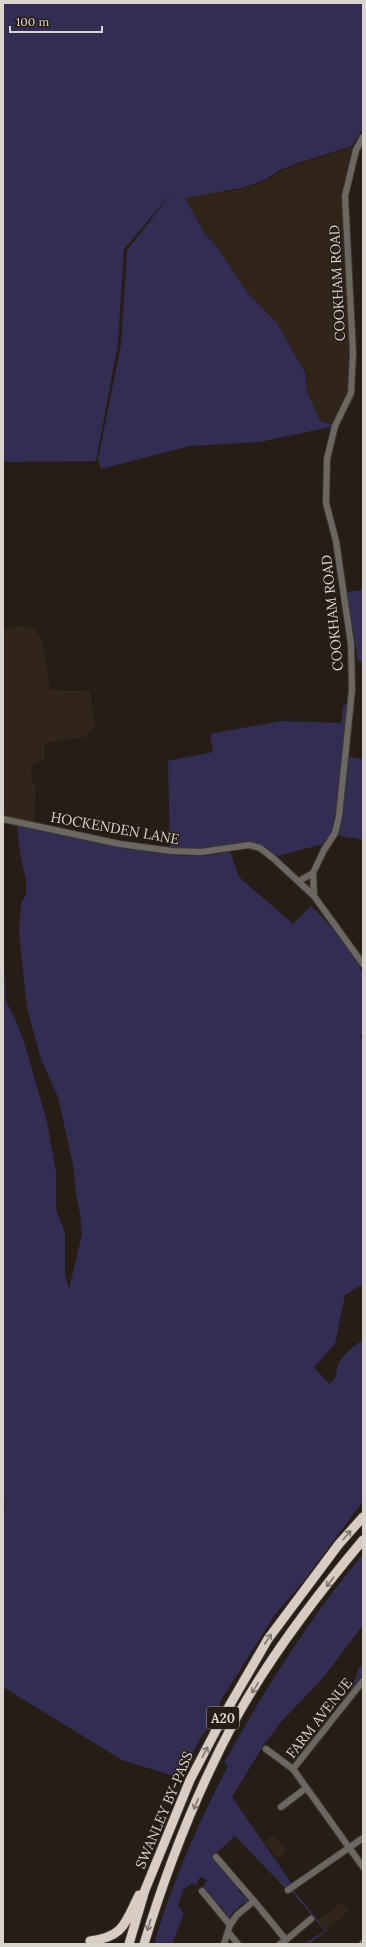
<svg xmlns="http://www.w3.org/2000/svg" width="366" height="1947" font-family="Lora,serif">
	<rect width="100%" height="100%" fill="#261d16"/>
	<path fill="#312418" d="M359 145 345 196 353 353 350 393 335 424 320 421 306 389 307 374 277 323 247 292 214 243 205 233 185 198 242 189 265 181 281 171 295 165Z
		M21 626 34 629 41 638 49 677V690L90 691 95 727 86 737 45 743V759L31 765 33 783 36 784 34 822 3 815V628Z
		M274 1834 287 1851 277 1858 265 1842Z
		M342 1902 349 1911 326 1930 318 1920Z"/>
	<path fill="#332d53" d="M3 3H363V128L352 146 295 164 280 170 265 180 242 188 185 198 205 234 214 243 247 292 277 323 306 374V389L320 421 335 425V426L260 442 190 446 101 469 98 459 121 345 127 250 177 187 124 249 118 343 96 461 3 462Z
		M363 590V664L358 661 347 592Z
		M349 702 337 804 331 834 323 844 278 856 261 846 203 850 170 849 168 761 213 752 210 734 281 721 341 723 343 706Z
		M346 756 363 759V840L335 835Z
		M17 825 176 855 204 856 230 852 239 877 293 924 311 906C326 921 359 955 363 975 366 990 363 1018 363 1034L360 1036 363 1041V1284L345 1295 335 1344 314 1367 329 1384C339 1378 335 1373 338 1365 341 1356 355 1345 363 1340V1501L306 1578 274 1616 221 1700 216 1715 200 1739 180 1778 122 1760 3 1687V1518L8 1494 3 1515V941L6 1001 15 1019 25 1045 47 1122 56 1172V1209L65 1233V1275L69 1289 82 1234 80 1214 76 1194 73 1164 58 1097 41 1059 27 1008 19 933 21 903 26 895V880L20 853Z
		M363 1554V1625L323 1678 280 1723 263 1746 232 1797 292 1884 290 1886 327 1931 309 1944H303L325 1931 294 1894 286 1889 235 1836 212 1857 219 1866 223 1867V1871L231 1880H234L239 1887 238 1891 248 1899V1903H244L233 1912 228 1920 227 1914 220 1905H216L204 1890 203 1887 207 1880 200 1877 196 1886 192 1883 183 1890 178 1906 184 1913 172 1944H154C172 1883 198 1823 228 1766L224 1763C264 1690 309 1619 363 1554Z
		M363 1663V1677L349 1695 359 1668Z"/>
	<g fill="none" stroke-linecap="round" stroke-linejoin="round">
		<g stroke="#3f3730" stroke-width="8">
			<path id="minor" d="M3 819 120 844 172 851 201 852 249 845 260 848 273 858 314 896 363 964
				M299 881 313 873
				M314 896 313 873 324 850 335 833 339 816 352 690 351 644 336 541 326 503 327 459 335 426 351 393 353 353 345 196 356 150 363 137
				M266 1749 293 1769 363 1867
				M293 1769 363 1681
				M281 1807 306 1788
				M216 1857 254 1901 237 1915 230 1925
				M288 1890 363 1838
				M202 1891 230 1925 224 1944
				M254 1901 286 1940 280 1944
				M228 1932 238 1944
				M286 1940 311 1919
				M362 1944 363 1943"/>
		</g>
		<g stroke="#3f3730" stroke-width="11">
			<path id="highway" d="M90 1941C124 1937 125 1923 139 1895
				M129 1944 145 1890 190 1780 224 1715 268 1639 339 1544 363 1517
				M144 1944C167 1868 197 1791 235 1720 270 1656 316 1596 363 1540"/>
		</g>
		<use href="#minor" stroke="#6b6763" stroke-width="6"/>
		<use href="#highway" stroke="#d9cdc3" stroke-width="9"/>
	</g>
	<defs><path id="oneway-shaft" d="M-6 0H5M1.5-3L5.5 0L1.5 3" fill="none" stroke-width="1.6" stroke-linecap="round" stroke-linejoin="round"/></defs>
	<g stroke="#80756c">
		<use href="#oneway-shaft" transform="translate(347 1535) rotate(-49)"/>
		<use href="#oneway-shaft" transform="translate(330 1582) rotate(127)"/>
		<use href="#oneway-shaft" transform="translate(268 1639) rotate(-56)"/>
		<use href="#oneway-shaft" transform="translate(255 1688) rotate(122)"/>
		<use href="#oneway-shaft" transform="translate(205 1752) rotate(-62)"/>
		<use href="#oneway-shaft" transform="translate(196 1804) rotate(113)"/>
		<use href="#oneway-shaft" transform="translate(149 1925) rotate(107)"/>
	</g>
	<g text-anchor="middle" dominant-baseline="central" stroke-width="3" stroke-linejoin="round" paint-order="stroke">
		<rect fill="#261d16" stroke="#a49d98" stroke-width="1" x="207" y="1707" width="32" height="22" rx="3"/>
		<g font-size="13" font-weight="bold" fill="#dad4cf">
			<text x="223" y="1718">A20</text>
		</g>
		<g font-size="14" fill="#dad4cf" stroke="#261d16">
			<text transform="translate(337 283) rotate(-93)">COOKHAM ROAD</text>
			<text transform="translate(332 613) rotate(-96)">COOKHAM ROAD</text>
			<text transform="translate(115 828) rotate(10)">HOCKENDEN LANE</text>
			<text transform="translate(319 1718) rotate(-52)">FARM AVENUE</text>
			<text transform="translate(164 1810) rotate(-67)">SWANLEY BY-PASS</text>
		</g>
	</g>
	<rect width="366" height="1947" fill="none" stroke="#dad4cf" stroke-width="8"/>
	<path d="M10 26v6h92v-6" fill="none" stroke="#dad4cf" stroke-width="2"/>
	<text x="16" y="26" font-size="12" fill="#dad4cf" stroke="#261d16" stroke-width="3" paint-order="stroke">100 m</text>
</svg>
